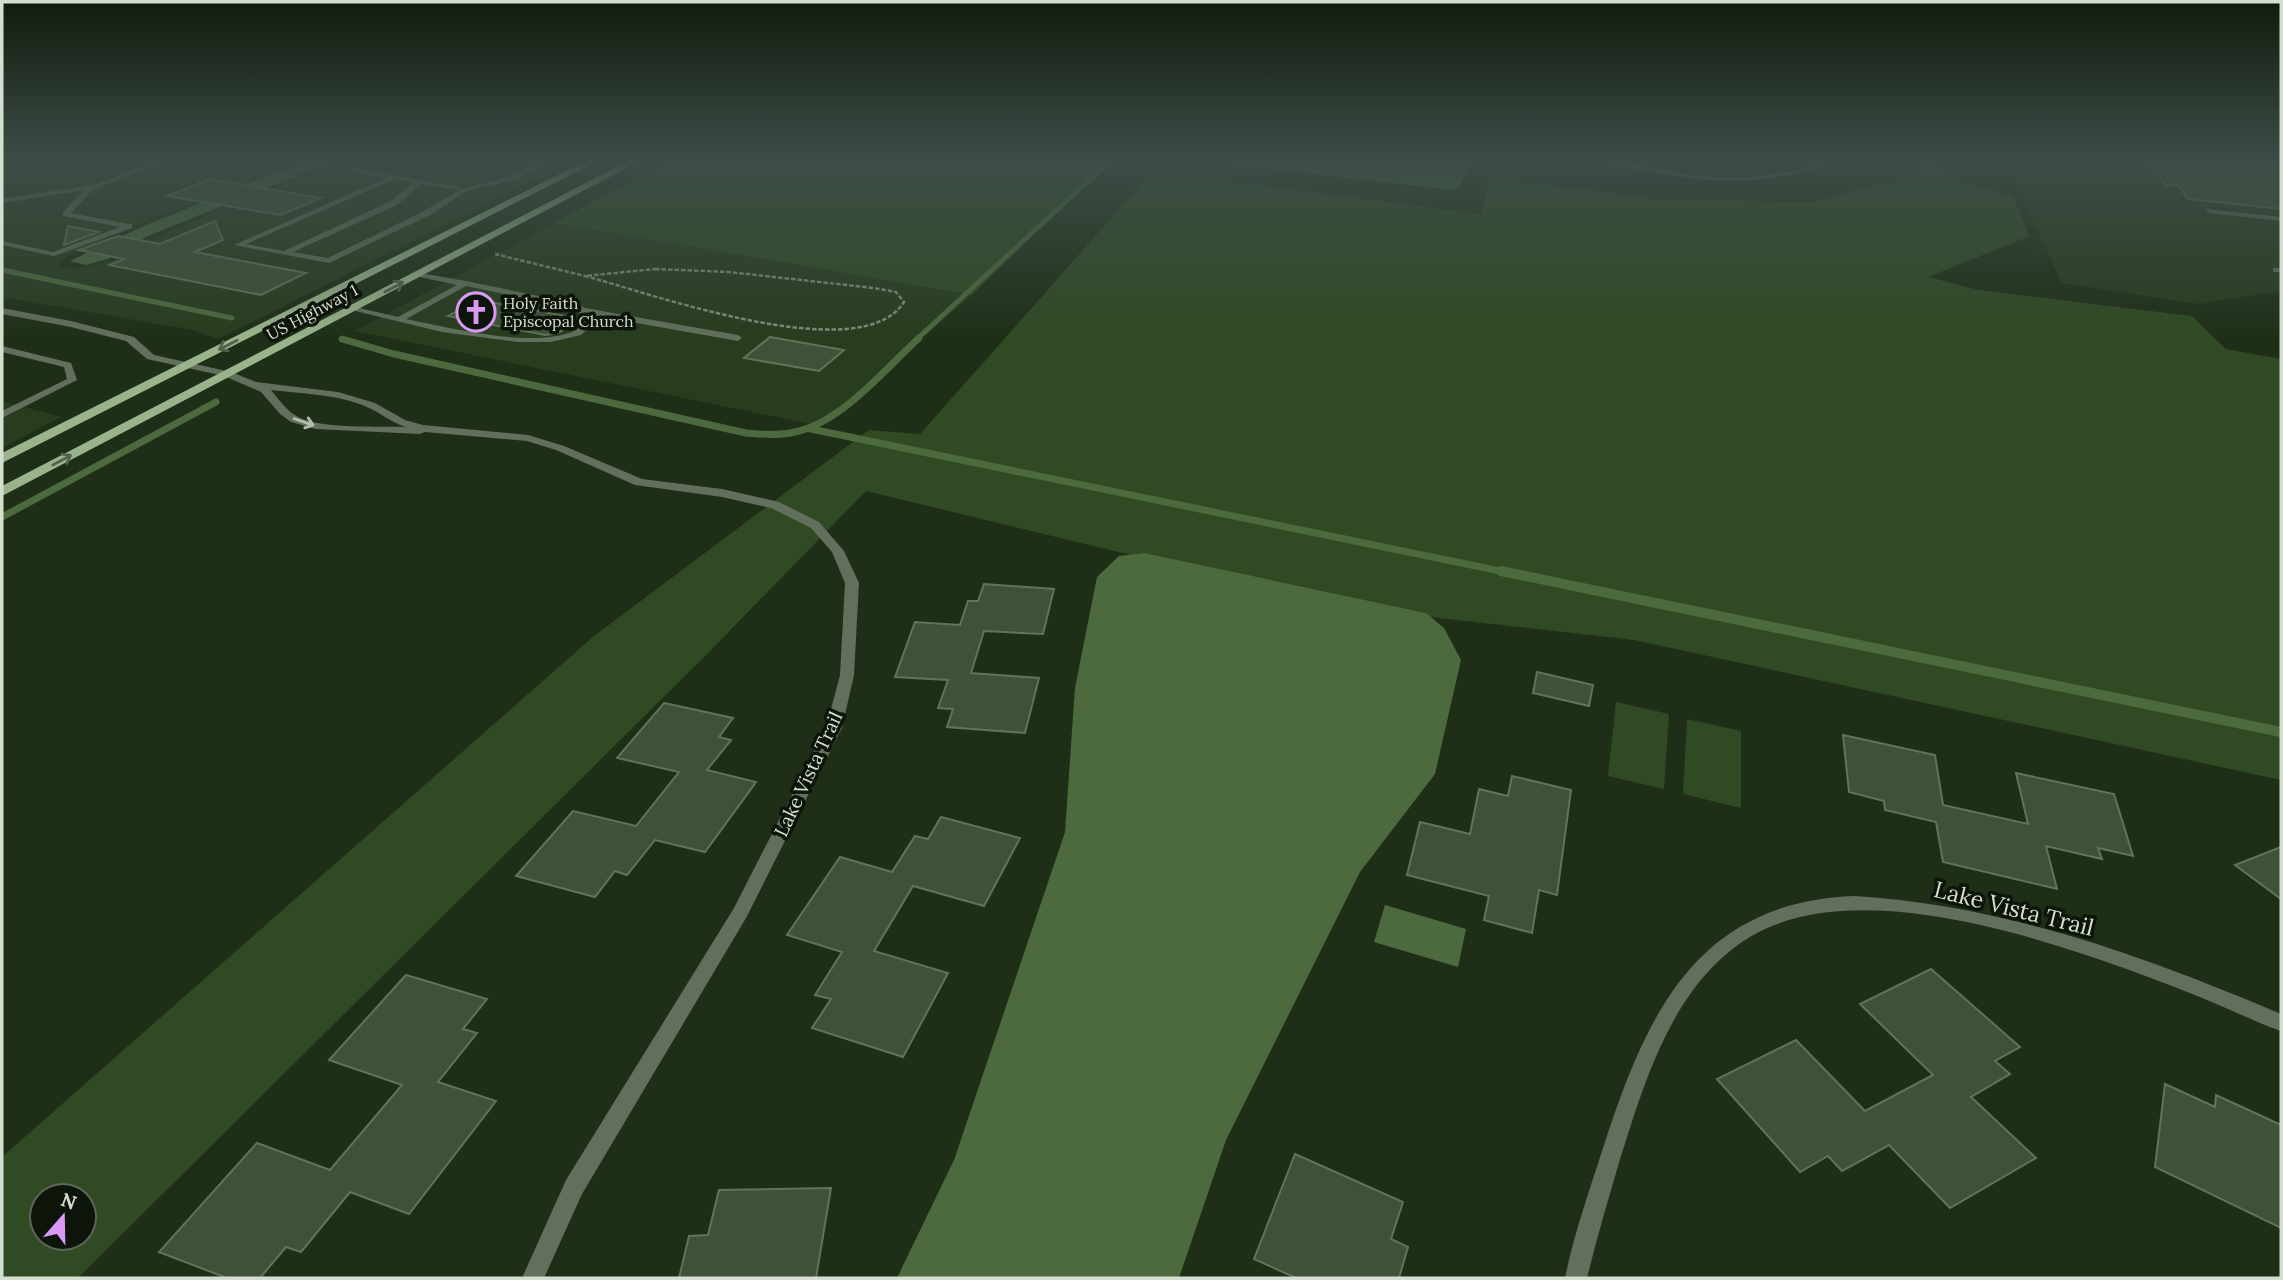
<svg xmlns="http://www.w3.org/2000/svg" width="2283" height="1280" font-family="Lora,serif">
	<rect width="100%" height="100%" fill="#1f2f17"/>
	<path fill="#283c1e" d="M15 160H159L79 189 89 191 176 160H299L140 224 67 256 58 264 61 267 77 269 116 259 156 237 343 160H542L508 176 454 189 458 194 515 181 559 160H574L218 339 193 330 2 297V165Z
		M2005 160H2281V291L2197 304 2062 283Z
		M554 223 972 295 821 426 355 331Z
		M2 401 61 417 2 448Z"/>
	<path fill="#304a23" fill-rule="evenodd" d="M670 160H1109L972 295 554 223Z
		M1930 160 1958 180 2013 197 2030 236 1928 277 1979 290 2192 316 2226 349 2281 359V780L1634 640 1430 617 1426 613 1146 553 1131 555 866 491 708 653 78 1278H2V1157L594 636 869 430 920 434 1153 171 1481 214 1490 177 1656 199 1811 202 1898 180ZM42 1196H84V1238H42Z
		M1616 702 1669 714 1664 789 1608 776Z
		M1687 719 1741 731V808L1683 794Z"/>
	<path fill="#4d6a3f" d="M308 160H335L148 236 108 259 86 265 70 261 146 225Z
		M1199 160H1472L1459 187 1452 190Z
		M1145 553 1426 613 1444 628 1461 660 1435 774 1360 872 1226 1140 1179 1278H897L954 1160 1065 832 1075 688 1097 577 1119 556Z
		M1385 905 1466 929 1458 967 1374 942Z"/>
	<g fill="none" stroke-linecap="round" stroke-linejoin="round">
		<path stroke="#4d6a3f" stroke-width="5" d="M2 270 232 318
			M917 339 1111 160"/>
		<path stroke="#4d6a3f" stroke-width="7" d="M342 339 394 354 746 433C762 434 779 436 795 432 841 423 885 369 919 338
			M811 429 1510 573
			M2 517 216 402"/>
		<path stroke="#4d6a3f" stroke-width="10" d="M1501 571 2281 732"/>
	</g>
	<path fill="#3f5137" stroke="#617458" stroke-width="2" d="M2148 160H2281V209L2188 199 2179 186 2165 185Z
		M209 179 321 198 281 215 167 196Z
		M215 221 223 240 195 252 306 273 261 295 109 265 124 259 79 250 118 236 160 244Z
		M68 226 99 232 64 245Z
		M477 300 495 303 581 319 558 333 545 335 448 316Z
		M770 337 844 350 819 371 744 358Z
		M984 584 1054 589 1043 634 984 631 971 673 1039 678 1025 733 947 727 953 709 938 708 948 680 895 677 915 622 960 625 968 601H978Z
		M1537 672 1593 685 1589 706 1533 693Z
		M664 703 733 718 719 737 731 740 707 770 756 782 705 852 655 840 627 875 615 871 595 897 516 876 573 811 636 826 679 772 617 758Z
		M1843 735 1935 755 1943 805 2028 824 2016 773 2114 794 2133 856 2098 848 2102 859 2046 846 2057 889 1943 862 1936 822 1885 810 1884 801 1849 792Z
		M1512 776 1571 790 1557 895 1539 890 1532 933 1484 920 1489 896 1407 875 1420 822 1470 834 1479 789 1508 796Z
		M941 817 1020 838 984 906 913 886 874 951 948 973 903 1057 812 1028 831 999 815 995 842 952 787 935 840 857 892 872 915 836 928 839Z
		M2281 847V899L2235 865Z
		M1931 969 2020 1047 1995 1061 2010 1074 1971 1097 2036 1158 1950 1208 1889 1145 1842 1171 1828 1156 1800 1172 1717 1079 1796 1040 1865 1111 1933 1075 1860 1004Z
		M406 975 487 999 463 1029 477 1033 438 1082 496 1101 409 1214 350 1192 301 1252 286 1247 260 1278H227L159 1252 257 1143 330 1170 402 1085 329 1060Z
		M2165 1084 2215 1107 2216 1095 2281 1125V1228L2155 1167Z
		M1295 1154 1403 1202 1391 1239 1408 1247 1399 1278H1296L1254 1259Z
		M831 1188 816 1278H679L689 1236 708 1235 719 1190Z"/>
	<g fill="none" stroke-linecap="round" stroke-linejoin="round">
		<path stroke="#808c79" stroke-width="2.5" stroke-dasharray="4.5 2" stroke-linecap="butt" d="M495 254 585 276
			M655 269 729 272 874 288 896 292 904 302C861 370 650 293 585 276Z"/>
		<path fill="#626f5c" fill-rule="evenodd" d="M1601 160C1629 160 1658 170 1686 174 1732 181 1775 177 1820 164L1821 160H1827L1825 166C1760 185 1714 184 1648 171 1633 168 1614 167 1601 160Z
			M352 168 469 189 432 214 329 263 234 245 386 178 350 171 349 170ZM395 179 413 182 391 201 284 251 246 244ZM420 184 459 190 426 210 328 258 293 252 397 205Z
			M92 185 95 187 94 188 71 213 129 224H132V228L54 256 2 245V241L53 252 120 227 63 216V212L85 190 2 203V199Z
			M2207 209 2281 217V221L2210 213 2206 211Z
			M2273 268H2281V272H2273Z
			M415 272 466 281 573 303 585 308 738 335 742 338 738 341 597 316V321L581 335 551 342H517L442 332 347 309 351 306 398 317 457 285 415 276ZM466 286 570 308 589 318C584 323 579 329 572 332 530 348 451 328 406 319Z
			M2 346 71 363 77 380 2 418V411L67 379 64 367 2 352Z"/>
		<path fill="#626f5c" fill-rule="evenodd" d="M160 160H171L95 189 88 187Z
			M544 160H554L516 180 465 191 461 189 510 176Z
			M2 308 71 321 134 337 154 355 231 372 256 382 338 392 375 403 405 420 423 425 528 435 564 446 642 479 722 489 779 502 819 522 844 551 859 583 854 675 842 728 746 918 582 1194 544 1278H522L566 1180 734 908 826 728 840 675 845 583 832 552 811 528 771 508 722 497 635 485 556 450 527 441 425 432 420 434 316 429 291 422 280 414 261 392 224 376 147 359 126 341 71 327 2 314ZM271 390C303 394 338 394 367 407 381 413 392 423 406 427 379 426 320 429 298 417 287 411 279 400 271 390Z
			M1854 896C2004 905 2144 956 2281 1014V1031C2263 1025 2245 1016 2228 1009 2194 994 2159 981 2124 968 2022 932 1849 877 1750 937 1674 983 1646 1077 1621 1156 1609 1197 1597 1237 1587 1278H1565C1574 1233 1590 1189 1604 1145 1647 1013 1697 902 1854 896Z"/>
		<path fill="#99b48c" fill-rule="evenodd" d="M588 160H600L2 463V453Z
			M630 160H642L2 496V486Z"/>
	</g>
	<defs><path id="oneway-shaft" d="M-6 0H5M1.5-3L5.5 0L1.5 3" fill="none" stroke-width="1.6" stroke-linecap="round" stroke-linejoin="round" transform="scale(1.75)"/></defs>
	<g stroke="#53644b">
		<use href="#oneway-shaft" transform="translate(394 287) rotate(-28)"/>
		<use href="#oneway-shaft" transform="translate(228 345) rotate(153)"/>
		<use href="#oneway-shaft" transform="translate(62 460) rotate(-28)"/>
	</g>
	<use stroke="#b2bdad" href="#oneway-shaft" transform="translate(304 422) rotate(19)"/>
	<linearGradient id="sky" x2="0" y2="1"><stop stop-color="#111a0d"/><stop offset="0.47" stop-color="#3c4d47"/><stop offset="1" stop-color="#3c4d47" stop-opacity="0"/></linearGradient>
	<rect width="2283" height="339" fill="url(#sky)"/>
	<defs>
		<g id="church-ring" transform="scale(2.0125)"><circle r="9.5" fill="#0d150a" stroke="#db99f5" stroke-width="1.5"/><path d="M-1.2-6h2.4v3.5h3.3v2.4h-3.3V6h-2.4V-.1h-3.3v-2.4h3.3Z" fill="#db99f5"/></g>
	</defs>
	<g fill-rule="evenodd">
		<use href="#church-ring" x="476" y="312"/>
	</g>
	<g text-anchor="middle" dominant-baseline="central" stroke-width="7" stroke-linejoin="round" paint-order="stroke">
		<g font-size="16" fill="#d5dfd0" stroke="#0d150a" text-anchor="start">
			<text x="503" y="303">Holy Faith<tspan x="503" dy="18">Episcopal Church</tspan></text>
		</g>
		<g font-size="16" fill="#d5dfd0" stroke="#0d150a">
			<text transform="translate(312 312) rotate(-28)">US Highway 1</text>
		</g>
		<g font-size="19" fill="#d5dfd0" stroke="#0d150a">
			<text transform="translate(808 774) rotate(-65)">Lake Vista Trail</text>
		</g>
		<g font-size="23" fill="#d5dfd0" stroke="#0d150a">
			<text transform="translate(2014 908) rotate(14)">Lake Vista Trail</text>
		</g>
	</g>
	<rect width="2283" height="1280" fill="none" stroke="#d5dfd0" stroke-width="7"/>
	<g transform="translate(63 1217) rotate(20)"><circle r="33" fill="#0d150a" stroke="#5d6659" stroke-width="2"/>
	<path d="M0-5L12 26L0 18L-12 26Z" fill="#db99f5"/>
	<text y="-10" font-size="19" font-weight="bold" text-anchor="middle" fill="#d5dfd0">N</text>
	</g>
</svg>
